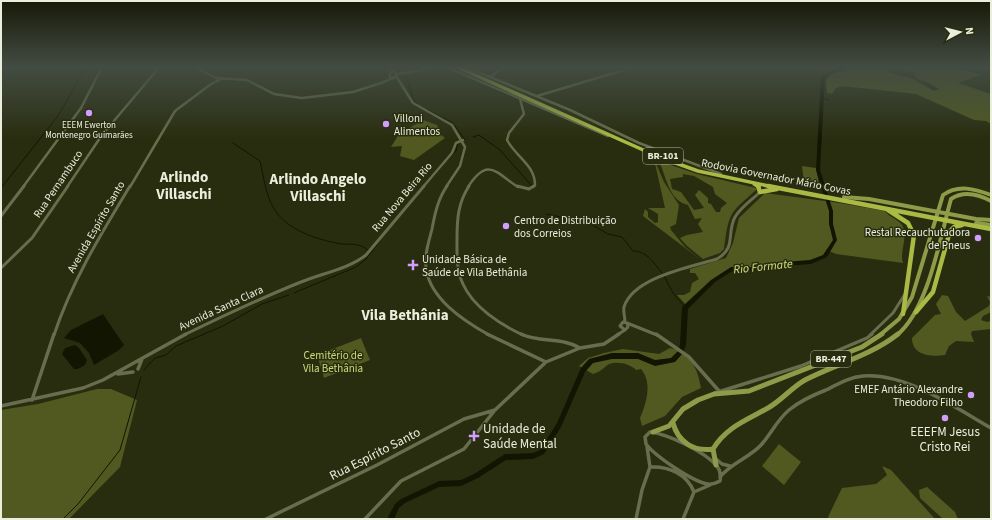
<svg xmlns="http://www.w3.org/2000/svg" width="992" height="520" font-family="'Source Sans 3',sans-serif">
	<rect width="100%" height="100%" fill="#292d0f"/>
	<path fill="#515920" fill-rule="evenodd" d="M849 67H880L890 73 911 78 934 91 939 89 929 83 917 79 914 74 924 75 894 68 895 67H954L981 75 958 83 991 94V124L986 121 974 120 916 94 842 86 836 88 832 94 827 93 826 82 829 76 839 71 845 73Z
		M423 120 437 125 439 129 437 132 445 138 414 160 400 156 402 146 391 147 399 134Z
		M654 159 664 182 679 205 676 224 670 227 671 230 685 247 701 260 643 216 645 209 648 212V217L655 223 658 222V214L648 208H665Z
		M659 161 697 174 756 188V190C729 214 729 212 724 249L720 253 703 259 686 245 680 238 687 235 703 232 698 224 702 218 695 219 688 205C669 201 666 176 659 161ZM683 174 694 176 713 187 715 194 727 203 721 208 720 212H716L711 204 708 203V198L699 190 695 195 704 208 694 210 681 192 672 189 670 179 683 177Z
		M802 166 816 168 819 184 804 182Z
		M765 193 840 203 885 211C889 217 898 219 902 225 909 237 899 251 903 263L836 254 829 251 825 256 809 262 771 265 746 269 733 268 713 281 687 306 677 295H684L690 292 692 283 699 279 695 273H690V269L726 258 733 243 739 218Z
		M942 295 948 296 956 312 965 321 989 306 990 302 987 296 991 297V312L983 316 981 320 987 322 991 321V329L972 331 971 334 974 342 956 341 949 346 945 355C932 357 912 356 912 338L935 315 941 314 936 304Z
		M361 338 370 360 324 378 317 355Z
		M670 348C690 352 698 369 701 388L682 397 665 416 642 426 640 418C646 404 653 383 641 369L636 370C630 364 618 361 609 364 604 367 601 372 593 374L579 366 588 358 604 353 623 349 659 354Z
		M97 389H111L137 400 120 467 69 519H1V410L38 404Z
		M779 444 801 462 784 485 762 466Z
		M882 466 891 470 935 519H829L828 517 842 488 876 484 887 475Z
		M927 487 955 512 958 519H943L920 498 919 490Z"/>
	<path fill="#121502" d="M103 314 124 345 119 350 94 365 89 353 80 343 64 338 71 330Z
		M75 345 79 348 87 360 85 365 78 369H74L62 354 65 348Z"/>
	<g fill="none" stroke-linecap="round" stroke-linejoin="round">
		<path stroke="#121502" stroke-width="1" d="M404 67 405 71
			M966 70 970 67
			M406 75 413 99 418 105
			M821 98 829 100
			M426 109 453 123 465 140
			M473 137 479 135 500 150 531 185
			M233 143 260 161C263 174 265 190 271 203 282 228 312 238 336 243 350 246 356 241 368 250
			M447 160 456 151 458 143
			M433 177 441 167
			M1 188 58 116 86 67
			M406 209 417 196
			M546 214 589 223 608 234 622 237 633 251C647 251 654 263 662 273
			M664 276 673 293 686 308
			M294 293 356 267 366 259 380 241
			M144 370 155 358 166 355 176 346 223 326 262 304 289 295
			M63 519 78 504 120 450 141 377"/>
		<path fill="#121502" fill-rule="evenodd" d="M839 67H843L825 77 820 170 833 211V224L837 240 827 257 811 264 771 267 751 271 734 270 715 282 688 309 686 345 683 353 675 362 655 366 638 359H612L593 363 585 372 561 427 544 454 533 459 506 460 478 478 461 486 439 487 405 503 399 508 394 519H387L395 504 401 499 437 482 439 481 461 480 474 474 505 454 533 453 540 450 557 423 581 368 589 359 612 353H638L655 360 671 358 679 350 680 345 682 308 683 306 711 280 731 267H751L771 263 810 260 823 255 833 240 829 224V211L816 170 821 77Z"/>
		<path stroke="#676d4d" stroke-width="2.5" d="M195 67 216 78 247 80 274 94 302 98 353 92 384 82 396 76 413 103 452 125 465 147 460 166 446 187
			M446 67 608 136
			M466 67 570 110 639 143 721 174
			M389.5 75a3.5 3.5 0 1 1 7 0a3.5 3.5 0 1 1-7 0Z
			M398 74 438 67
			M491 76 504 67
			M537 96 634 67
			M520 99 524 114 509 133 507 140C516 157 535 165 535 185L533 187
			M23 187 81 108 102 67
			M67 187 102 135 157 70 147 67
			M130 187 175 111 211 84 221 79
			M423 187 452 153 456 143 463 140
			M468 187C488 156 496 173 518 187"/>
		<path stroke="#676d4d" stroke-width="3" d="M447 186C438 199 435 213 432 229 429 241 424 255 426 268 430 299 464 321 489 335
			M469 186C458 203 457 219 457 239 457 253 456 270 463 284 473 307 501 325 523 335
			M517 186 529 189 534 186
			M1 216 24 186
			M1 268 32 238 68 186
			M623 322 627 323 628 327 625 330 620 326Z
			M625 322C625 317 623 311 624 307 633 277 691 267 717 259 737 247 726 234 735 217 741 207 752 200 760 192
			M627 323 657 335
			M54 335C72 281 101 234 130 186
			M184 335C223 316 261 298 301 282 323 273 348 269 366 255L424 186
			M617 335 625 330
			M870 335 893 313 905 294"/>
		<path stroke="#676d4d" stroke-width="3.5" d="M487 334 546 362
			M521 334C540 343 562 337 580 348
			M656 334 689 357 719 391
			M138 369 142 359
			M118 374 133 372
			M715 393 801 366 867 338 872 334
			M32 400 54 334
			M1 406 83 388 103 380 186 334
			M650 432C668 434 705 452 717 466 720 470 721 476 720 481 716 483 713 485 708 484 693 482 655 456 646 444L645 437Z
			M716 459 722 464 730 466
			M650 467C669 466 687 474 694 492L683 519
			M720 477C731 463 749 458 761 445 771 434 777 420 789 410 800 401 813 395 826 390 838 384 850 377 863 376 905 372 956 408 991 428
			M694 492 710 485
			M266 519 377 465 464 419 495 410
			M365 519 401 481 464 449 495 410 546 362 580 348 604 344 619 334
			M636 519 642 490 650 467 647 447"/>
		<path stroke="#8f9b48" stroke-width="4" d="M844 197 869 199 976 219 991 220
			M976 223 991 225
			M880 335 899 319 912 297 943 195C958 184 975 189 991 195
			M897 335C928 310 940 238 951 199 964 190 978 194 991 201"/>
		<path stroke="#8f9b48" stroke-width="5" d="M673 423C678 442 694 452 713 449
			M653 432 669 426 683 409 698 400 714 394 749 391 862 347 882 334
			M716 465 713 449C726 427 747 420 768 408 782 400 791 388 805 380 836 364 870 356 898 334"/>
		<path stroke="#aaba44" stroke-width="3.5" d="M457 67 659 157 698 171 773 187
			M754 184 759 187"/>
		<path stroke="#aaba44" stroke-width="4.5" d="M758 186 760 192 777 189
			M768 186 991 229
			M888 210 908 223 914 235 903 314
			M916 312 933 292 950 231 954 227 962 225"/>
	</g>
	<linearGradient id="sky" x2="0" y2="1"><stop stop-color="#171908"/><stop offset="0.48" stop-color="#434c42"/><stop offset="1" stop-color="#434c42" stop-opacity="0"/></linearGradient>
	<rect width="992" height="139" fill="url(#sky)"/>
	<g fill="#d19dfe" stroke="#292d0f" stroke-width="1.5">
		<circle cx="89" cy="113" r="4"/>
		<circle cx="386" cy="124" r="4"/>
		<circle cx="506" cy="226" r="4"/>
		<circle cx="978" cy="238" r="4"/>
		<path d="M411 259h4v4h4v4h-4v4h-4v-4h-4v-4h4z"/>
		<circle cx="971" cy="395" r="4"/>
		<circle cx="945" cy="418" r="4"/>
		<path d="M472 430h4v4h4v4h-4v4h-4v-4h-4v-4h4z"/>
	</g>
	<g text-anchor="middle" dominant-baseline="central" stroke-width="3" stroke-linejoin="round" paint-order="stroke">
		<g font-size="9" fill="#eaeedc" stroke="#292d0f">
			<text x="89" y="125">EEEM Ewerton<tspan x="89" dy="10">Montenegro Guimarães</tspan></text>
		</g>
		<g fill="#292d0f" stroke="#b0b49e" stroke-width="1">
			<rect x="643" y="148" width="40" height="16" rx="3"/>
			<rect x="811" y="351" width="40" height="16" rx="3"/>
		</g>
		<g font-size="10" font-weight="bold" fill="#eaeedc">
			<text x="663" y="156">BR-101</text>
			<text x="831" y="359">BR-447</text>
		</g>
		<g font-size="11" fill="#eaeedc" stroke="#292d0f" text-anchor="start">
			<text x="394" y="118">Villoni<tspan x="394" dy="13">Alimentos</tspan></text>
			<text x="514" y="220">Centro de Distribuição<tspan x="514" dy="13">dos Correios</tspan></text>
			<text x="970" y="232" text-anchor="end">Restal Recauchutadora<tspan x="970" dy="13">de Pneus</tspan></text>
			<text x="422" y="259">Unidade Básica de<tspan x="422" dy="13">Saúde de Vila Bethânia</tspan></text>
			<text x="963" y="389" text-anchor="end">EMEF Antário Alexandre<tspan x="963" dy="13">Theodoro Filho</tspan></text>
		</g>
		<g font-size="11" fill="#eaeedc" stroke="#292d0f">
			<text transform="translate(776 177) rotate(11)">Rodovia Governador Mário Covas</text>
			<text transform="translate(58 184) rotate(-56)">Rua Pernambuco</text>
			<text transform="translate(402 197) rotate(-50)">Rua Nova Beira Rio</text>
			<text transform="translate(96 227) rotate(-60)">Avenida Espírito Santo</text>
			<text transform="translate(221 308) rotate(-25)">Avenida Santa Clara</text>
		</g>
		<g font-size="11" fill="#cddc7c" stroke="#292d0f">
			<text x="333" y="355">Cemitério de<tspan x="333" dy="13">Vila Bethânia</tspan></text>
		</g>
		<g font-size="12" font-style="italic" fill="#d1e080" stroke="#292d0f">
			<text transform="translate(763 267) rotate(-6)">Rio Formate</text>
		</g>
		<g font-size="13" fill="#eaeedc" stroke="#292d0f" text-anchor="start">
			<text x="483" y="429">Unidade de<tspan x="483" dy="15">Saúde Mental</tspan></text>
			<text x="945" y="432" text-anchor="middle">EEEFM Jesus<tspan x="945" dy="15">Cristo Rei</tspan></text>
		</g>
		<g font-size="13" fill="#eaeedc" stroke="#292d0f">
			<text transform="translate(375 454) rotate(-27)">Rua Espírito Santo</text>
		</g>
		<g font-size="15" font-weight="bold" fill="#eaeedc" stroke="#292d0f">
			<text x="184" y="177">Arlindo<tspan x="184" dy="17">Villaschi</tspan></text>
			<text x="318" y="179">Arlindo Angelo<tspan x="318" dy="17">Villaschi</tspan></text>
			<text x="405" y="315">Vila Bethânia</text>
		</g>
	</g>
	<rect width="992" height="520" fill="none" stroke="#eaeedc" stroke-width="4"/>
	<g transform="translate(960 32) rotate(83)" stroke="#292d0f" stroke-width="3" paint-order="stroke">
	<path d="M0-3L7 15L0 10L-7 15Z" fill="#eaeedc"/>
	<text y="-6" font-size="11" font-weight="bold" text-anchor="middle" fill="#eaeedc">N</text>
	</g>
</svg>
